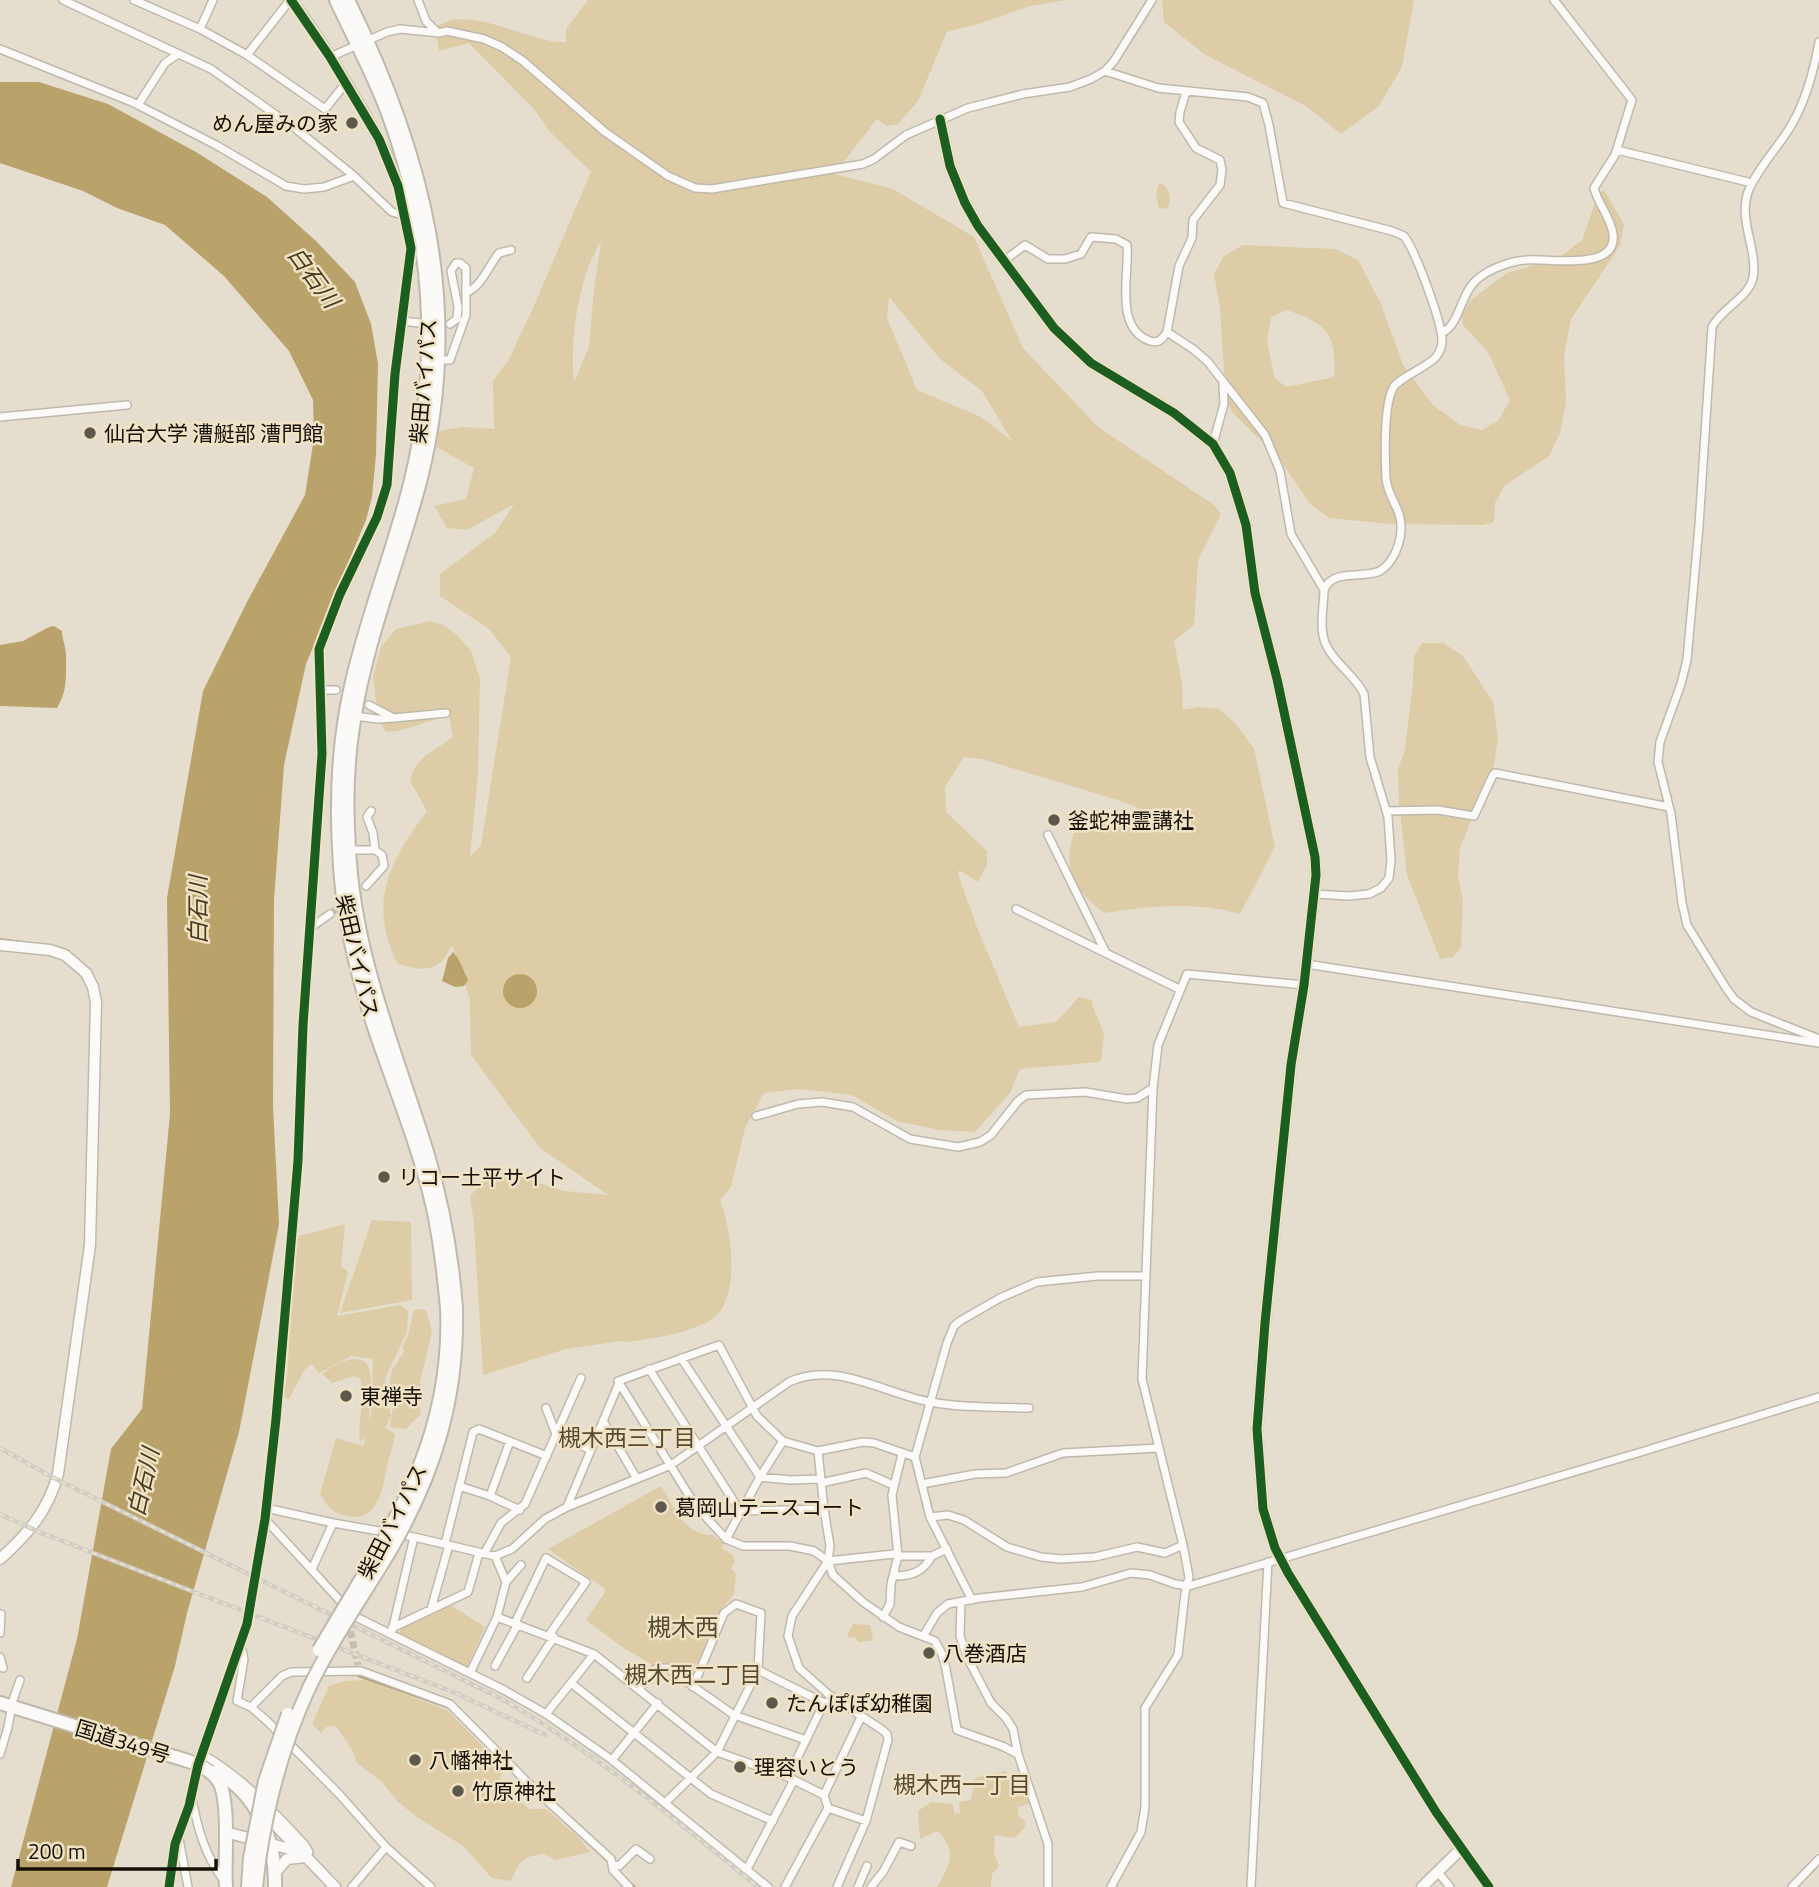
<svg xmlns="http://www.w3.org/2000/svg" width="1819" height="1887" font-family="'Titillium Web','Noto Sans JP',sans-serif">
	<rect width="100%" height="100%" fill="#e5decf"/>
	<path fill="#ddcca5" fill-rule="evenodd" d="M588 0H1067L1030 6 978 24 947 32 918 101 898 124 887 126 877 119 834 174 893 189 974 237 1023 348 1098 427 1214 505 1221 514 1198 560 1194 625 1174 641 1182 683 1183 710 1199 707 1219 709 1235 723 1254 748 1275 847 1240 914C1197 901 1149 906 1105 913 1071 890 1060 861 1078 823L1118 813 1142 826H1155L1162 818 1121 801 982 759 964 757 945 787 946 812 987 851V865L978 882 962 872 957 871 976 925 1019 1027 1056 1022 1079 997 1092 1000 1093 1007 1104 1033 1101 1059 1099 1062 1020 1069 1010 1093 975 1132 939 1130 897 1121 852 1095 799 1089 764 1093 745 1128 731 1187 720 1200C731 1227 740 1292 717 1315 700 1332 653 1338 629 1342L621 1341 566 1349 483 1375 474 1224 470 1196 495 1171 520 1173 536 1182 564 1191 608 1195 540 1148 471 1055 470 1000 452 945C449 949 447 956 443 960 432 973 411 969 397 963 368 901 389 862 427 811L410 781C416 754 436 752 453 736L449 716C427 720 408 731 386 732L378 719 373 677 381 647 396 629 430 621 444 625 456 634 471 651 480 678 478 775 470 857 481 845 511 657 489 629 440 596V574L496 532 514 504 467 530 447 528 434 506 466 499 474 468 436 447 439 431 464 427 494 429 493 381 509 359 534 306 591 172 550 132 534 109 469 43 439 51 435 28C467 2 527 43 566 42V29ZM601 242 594 290 589 347 574 382C569 345 579 273 601 242ZM889 297 940 359 982 391 1012 441 981 417 917 390 887 318Z
		M1162 0H1414L1402 67 1379 106 1341 134 1306 106 1204 54 1164 22Z
		M1159 183C1170 185 1173 200 1167 209L1159 208 1156 194Z
		M1604 190 1624 224 1620 246 1571 319 1564 356 1566 403 1560 433 1549 456 1504 486 1495 503 1494 522 1484 525 1391 524 1329 518 1310 504 1281 461 1232 412 1222 392 1224 372 1220 308 1214 274 1224 256 1243 245 1335 249 1358 260 1381 304 1403 365 1433 405 1460 425 1482 430 1498 421 1510 400 1488 352 1463 325 1462 315 1471 300 1507 273 1559 258 1582 240 1598 194ZM1286 310C1325 322 1338 334 1334 377L1287 387 1275 379 1267 341 1271 318Z
		M1422 643H1443L1463 656 1493 702 1498 738 1494 765 1460 848 1458 877 1463 900 1461 947 1453 957 1440 959 1407 875 1399 803 1398 769 1405 750 1413 682 1414 656Z
		M372 1220 411 1222 412 1300 340 1313Z
		M345 1224 341 1266 348 1272 337 1316 401 1305 408 1311 407 1332 386 1376 384 1389 391 1416 385 1428 395 1434C393 1445 390 1455 387 1466 383 1487 378 1523 348 1516 333 1513 328 1508 320 1494L336 1438 364 1446 365 1438 360 1442C357 1420 366 1402 360 1378L354 1376 332 1383 322 1374C331 1366 357 1351 367 1364 374 1373 371 1410 368 1420L371 1414 373 1359 351 1356 319 1373 312 1364 304 1370 289 1399 284 1397 288 1364 294 1237Z
		M420 1309 426 1310 432 1331 420 1383 422 1392 419 1403 421 1414 406 1429 390 1427 393 1406 387 1394 392 1370 405 1350 402 1347 408 1335 414 1310Z
		M661 1486C674 1507 685 1536 713 1535L724 1544 721 1548 733 1555 735 1561 731 1568 736 1573 734 1594 717 1614 691 1679 668 1663 655 1666 625 1649 586 1620 604 1594 605 1589 548 1549Z
		M450 1605 485 1627 466 1669 399 1636 401 1626Z
		M853 1624 870 1625 873 1635 871 1641 858 1642 855 1637 849 1638 847 1636Z
		M366 1680 447 1710 504 1768 498 1784 530 1809H546L578 1837 590 1852 555 1860 544 1854C521 1857 521 1860 511 1881L492 1878 463 1846 417 1817 398 1802 381 1781 357 1763 352 1750 336 1726 326 1727 321 1733 312 1724 329 1686 345 1681Z
		M1005 1771 1026 1793 1032 1803 1018 1807V1815L1025 1821 1026 1826 1015 1838 995 1835 994 1853 999 1866 992 1874 991 1887H934L938 1886C950 1862 958 1854 938 1831L920 1839 918 1811 931 1802 953 1804 954 1814 960 1813 959 1802 971 1800 975 1778Z"/>
	<path fill="#baa26b" d="M0 82H39L108 104 196 152 267 197 316 241 355 282 371 324 378 364 376 455 372 497 366 520 306 664 284 765 274 900 273 1106 279 1224 263 1308 239 1432 187 1613 175 1666 107 1887H11L77 1639 111 1449 142 1409 170 1114 167 898 203 691 247 602 305 495 314 438 313 400 289 351 224 276 165 225 117 208 83 191 0 163Z
		M54 626 62 631C62 640 67 649 66 659 66 678 67 692 57 708L0 706V645L23 641 49 627Z
		M453 952 459 960 468 980 464 986 455 987 442 981 448 958Z
		M503 991a17 17 0 1 1 34 0a17 17 0 1 1-34 0Z"/>
	<g fill="none" stroke-linecap="round" stroke-linejoin="round">
		<path stroke="#baa26b" stroke-width="2" d="M0 939 37 944
			M358 1676 449 1708
			M550 1808 607 1861
			M623 1876 635 1887"/>
		<path stroke="#c6bfb1" stroke-width="7" stroke-dasharray="7 3.5" stroke-linecap="butt" d="M330 914 366 886
			M348 1621 358 1665"/>
		<g stroke="#bfb9ad" stroke-width="10">
			<path id="minor" d="M63 0 211 69 296 129 354 176 392 212 406 216
				M134 0 200 29 247 55 290 0
				M418 0 426 21 438 33
				M200 29 213 0
				M1819 42C1814 70 1807 98 1792 124 1779 147 1758 167 1748 192 1738 220 1758 250 1753 278 1749 297 1721 309 1712 327L1699 526 1687 660 1681 684 1660 742 1658 762 1671 814 1682 903 1687 925 1726 988 1734 999 1751 1012 1819 1039
				M0 49 132 102 216 145 286 186 304 189 324 187 354 176
				M247 55 325 109 346 83
				M330 57 387 32 400 29 439 33 447 31 484 39 502 47 523 61 605 132 668 176 695 188 712 189 863 164 874 159 906 135 968 108 1023 94 1070 87 1091 79 1105 71 1114 61 1152 0
				M1105 71 1158 88 1248 97 1263 103 1269 125 1283 203 1392 231 1404 236C1415 250 1443 324 1442 342 1442 347 1439 353 1436 357 1426 368 1398 378 1393 388 1383 408 1385 456 1386 478 1387 492 1395 502 1399 514 1405 533 1397 560 1380 571 1364 579 1332 568 1324 590 1324 604 1320 621 1323 635 1327 659 1354 673 1364 694L1370 757 1388 817 1391 860 1389 878 1381 888 1369 894 1349 896 1314 894
				M138 105 165 63 178 54
				M1617 150 1752 183
				M1005 260 1025 245 1048 259H1065L1081 254 1091 237 1116 239 1127 245C1130 272 1113 328 1150 341 1159 344 1162 339 1167 332L1179 266 1192 238 1193 220 1220 185 1222 170 1220 160 1196 148 1179 122 1180 112 1186 92
				M467 292C482 286 489 265 499 253L511 250
				M401 321 420 323
				M1167 332 1193 349 1208 362 1265 435 1280 471 1291 534 1324 590
				M1441 333C1461 326 1459 292 1480 277 1492 268 1511 261 1526 260 1548 258 1618 272 1613 234 1611 218 1598 204 1594 188L1615 155 1632 100 1554 0
				M438 360H450L466 315V268L460 263H456L451 271 458 307 457 319 450 324
				M0 417 127 405
				M1213 444 1224 404 1223 384
				M321 690H336
				M369 705 394 718 446 713
				M354 716 378 719 394 718
				M371 811 367 817 373 833 375 850
				M1386 811 1438 810 1474 816 1493 775 1495 773 1669 807
				M1048 835 1106 953
				M349 850H375L382 855 384 866 366 886
				M1016 909 1179 989
				M310 928 330 914
				M1306 964 1819 1043
				M756 1116 798 1104 822 1102 853 1107 910 1139 958 1147 980 1142 991 1135 1018 1101 1026 1095 1085 1092 1127 1099 1137 1098 1153 1088
				M681 1358 760 1477 790 1480 820 1479
				M649 1369 740 1511 824 1509
				M546 1408 556 1434 591 1450
				M603 1421 637 1479
				M818 1451 824 1509 830 1546 828 1561 792 1616 788 1636 799 1668 828 1694 881 1729 887 1734 888 1740 866 1821 837 1887
				M915 1457 874 1443 863 1442 818 1451 783 1441 757 1416 719 1345 618 1381 695 1505 726 1539 743 1546H790L814 1551 828 1561 833 1575 863 1602 899 1627 935 1641 942 1654 946 1669 957 1730 1002 1746 1018 1754
				M821 1483 866 1473 893 1485
				M922 1484 975 1474 1006 1473 1063 1453 1159 1448
				M459 1486 490 1496 520 1510
				M490 1496 510 1441
				M567 1507 619 1383
				M266 1508 333 1523 414 1537 495 1556 512 1549 545 1519 567 1507 671 1465 789 1382C836 1360 884 1394 931 1402 962 1408 997 1407 1029 1408
				M930 1517 948 1515 964 1520 1007 1547 1041 1557 1061 1559 1095 1557 1137 1547 1165 1553 1183 1545
				M265 1519 354 1616 504 1690 546 1714 612 1760 768 1887
				M726 1539 760 1477 783 1441
				M445 1544 473 1432 479 1429 547 1456
				M484 1554 501 1523 525 1504 581 1378
				M828 1561 894 1554 898 1556H932L947 1549
				M312 1569 333 1523
				M894 1576C912 1576 923 1572 932 1556
				M506 1582 521 1565
				M972 1600 930 1517 915 1457 947 1343 954 1326 960 1321 1000 1298 1037 1282 1098 1276H1146
				M961 1602 960 1636 967 1657 991 1703 1006 1718 1013 1729 1018 1754 1048 1844V1887
				M431 1609 449 1545
				M497 1617 594 1654 717 1752 788 1777 824 1795 828 1808 866 1821
				M883 1617 890 1604 891 1584 898 1556 892 1495 902 1454
				M515 1623 546 1558 586 1582 549 1635
				M392 1628 468 1592 479 1553
				M392 1631 414 1537
				M0 1633 1 1614
				M924 1635 937 1613 948 1604 980 1598 1082 1587 1131 1573 1150 1575 1175 1584 1189 1586 1641 1452 1819 1397
				M241 1646 244 1659 237 1701 251 1707 267 1721 339 1794 386 1847 431 1887
				M0 1657 3 1668
				M495 1666 518 1624
				M758 1670 824 1703 836 1699
				M470 1673 497 1617 506 1582 495 1556
				M527 1678 554 1637
				M571 1683 711 1794 773 1821
				M639 1689 655 1669 667 1668 734 1715 806 1740
				M251 1707 282 1676 291 1672 361 1671 450 1704 530 1785 611 1859 613 1870 629 1887
				M546 1714 594 1654
				M0 1754 8 1727 13 1700 20 1680
				M202 1754C243 1777 273 1811 305 1845L309 1852 306 1857
				M612 1760 658 1703
				M788 1777 824 1703
				M824 1795 861 1717
				M192 1799C198 1830 205 1855 224 1881
				M665 1803 717 1752 758 1670 761 1613 736 1604 724 1613 693 1687
				M179 1839 188 1887
				M612 1864 619 1866 636 1849 650 1859
				M747 1869 794 1780
				M1438 1872 1450 1887
				M169 1887 175 1844 189 1806 198 1765 247 1624 265 1519 276 1419 298 1161 303 1025 322 754 319 649 340 594 377 517 387 485 395 374 411 260
				M352 1887 386 1847
				M785 1887 828 1808
				M858 1887 867 1866
				M871 1887 883 1872 899 1842 911 1846
				M1111 1887 1141 1832 1145 1807V1708L1178 1655 1185 1593 1189 1577 1183 1545 1142 1379 1153 1088 1158 1045 1187 974 1304 985
				M1251 1887 1268 1562
				M1792 1887 1819 1859"/>
		</g>
		<g stroke="#bfb9ad" stroke-width="13">
			<path id="tertiary" d="M291 0C310 24 326 50 342 76 376 131 413 192 411 260
				M940 119 950 166 965 203 978 226 1054 328 1091 363 1174 413 1213 444 1230 473 1246 525 1255 593 1277 679 1315 857 1316 875 1304 985 1291 1065 1265 1323 1257 1429 1263 1509 1275 1548 1288 1573 1436 1812 1489 1887
				M0 945 50 950 65 955 86 973 93 987 96 1002 90 1245 58 1474C48 1511 28 1534 0 1559
				M264 1813 335 1887
				M225 1832 301 1852
				M275 1873 287 1859 306 1857
				M1422 1887 1461 1849"/>
		</g>
		<g stroke="#bfb9ad" stroke-width="16">
			<path id="trunk" d="M336 0C353 37 373 73 387 111 432 231 441 359 410 484 393 552 366 618 351 686 339 739 336 794 339 848 341 910 355 968 374 1027 394 1087 419 1146 433 1208 440 1241 444 1275 447 1308
				M348 0C424 155 464 306 421 478 400 559 367 637 354 720 347 762 346 805 349 848 354 956 397 1054 428 1155 443 1205 452 1256 456 1308
				M0 1703 185 1760C197 1764 209 1768 217 1779 231 1795 224 1863 226 1887
				M215 1772C258 1792 276 1842 275 1887
				M248 1887 250 1858
				M256 1887 259 1861"/>
		</g>
		<use href="#minor" stroke="#fbfaf8" stroke-width="7"/>
		<use href="#tertiary" stroke="#fbfaf8" stroke-width="10"/>
		<use href="#trunk" stroke="#fbfaf8" stroke-width="12"/>
		<g stroke="#cfcdc8" stroke-width="4.5">
			<path id="rail" d="M0 1448 50 1476 502 1699C594 1752 676 1820 758 1887
				M0 1514 39 1532 458 1694 545 1735"/>
		</g>
		<use href="#rail" stroke="#efe2c5" stroke-width="2" stroke-dasharray="5" stroke-linecap="butt"/>
		<g stroke="#bfb9ad" stroke-width="16" stroke-linecap="butt">
			<path id="trunk-bridge" d="M319 1650C385 1536 453 1447 447 1308
				M250 1858 265 1781 288 1714
				M259 1861C268 1800 283 1744 309 1688 332 1640 363 1596 390 1551 435 1473 458 1398 456 1308"/>
		</g>
		<use href="#trunk-bridge" stroke="#fbfaf8" stroke-width="12"/>
		<g stroke="#efe2c5" stroke-width="13">
			<path id="cycleway" d="M940 119 950 166 965 203 978 226 1054 328 1091 363 1174 413 1213 444 1230 473 1246 525 1255 593 1277 679 1315 857 1316 875 1304 985 1291 1065 1265 1323 1257 1429 1263 1509 1275 1548 1288 1573 1436 1812 1489 1887
				M169 1887 175 1844 189 1806 198 1765 247 1624 265 1519 276 1419 298 1161 303 1025 322 754 319 649 340 594 377 517 387 485 395 374 411 248 398 186 379 139 330 57 291 0"/>
		</g>
		<use href="#cycleway" stroke="#1b5e20" stroke-width="9"/>
	</g>
	<g fill="#5d584c" stroke="#efe2c5" stroke-width="2.5">
		<circle cx="352" cy="123" r="7"/>
		<circle cx="90" cy="433" r="7"/>
		<circle cx="1054" cy="820" r="7"/>
		<circle cx="384" cy="1177" r="7"/>
		<circle cx="346" cy="1396" r="7"/>
		<circle cx="661" cy="1507" r="7"/>
		<circle cx="929" cy="1653" r="7"/>
		<circle cx="772" cy="1703" r="7"/>
		<circle cx="415" cy="1760" r="7"/>
		<circle cx="740" cy="1767" r="7"/>
		<circle cx="458" cy="1791" r="7"/>
	</g>
	<g text-anchor="middle" dominant-baseline="central" stroke-width="5" stroke-linejoin="round" paint-order="stroke">
		<g font-size="21" fill="#141006" stroke="#efe2c5" text-anchor="start">
			<text x="338" y="123" text-anchor="end">めん屋みの家</text>
			<text x="104" y="433">仙台大学 漕艇部 漕門館</text>
			<text x="1068" y="820">釜蛇神霊講社</text>
			<text x="398" y="1177">リコー土平サイト</text>
			<text x="360" y="1396">東禅寺</text>
			<text x="675" y="1507">葛岡山テニスコート</text>
			<text x="943" y="1653">八巻酒店</text>
			<text x="786" y="1703">たんぽぽ幼稚園</text>
			<text x="429" y="1760">八幡神社</text>
			<text x="754" y="1767">理容いとう</text>
			<text x="472" y="1791">竹原神社</text>
		</g>
		<g font-size="21" fill="#141006" stroke="#efe2c5">
			<text transform="translate(423 381) rotate(-85)">柴田バイパス</text>
			<text transform="translate(358 956) rotate(77)">柴田バイパス</text>
			<text transform="translate(392 1521) rotate(-63)">柴田バイパス</text>
			<text transform="translate(123 1741) rotate(17)">国道349号</text>
		</g>
		<g font-size="23" font-style="italic" fill="#483b1b" stroke="#efe2c5">
			<text transform="translate(314 277) rotate(54)">白石川</text>
			<text transform="translate(197 910) rotate(-90)">白石川</text>
			<text transform="translate(143 1482) rotate(-77)">白石川</text>
		</g>
		<g font-size="23" fill="#564b32" stroke="#efe2c5">
			<text x="627" y="1437">槻木西三丁目</text>
			<text x="693" y="1674">槻木西二丁目</text>
			<text x="962" y="1784">槻木西一丁目</text>
		</g>
		<g font-size="24" fill="#564b32" stroke="#efe2c5">
			<text x="683" y="1627">槻木西</text>
		</g>
	</g>
	<path d="M18 1859v10h198v-10" fill="none" stroke="#141006" stroke-width="3.5"/>
	<text x="28" y="1859" font-size="21" fill="#141006" stroke="#efe2c5" stroke-width="5" paint-order="stroke">200 m</text>
</svg>
